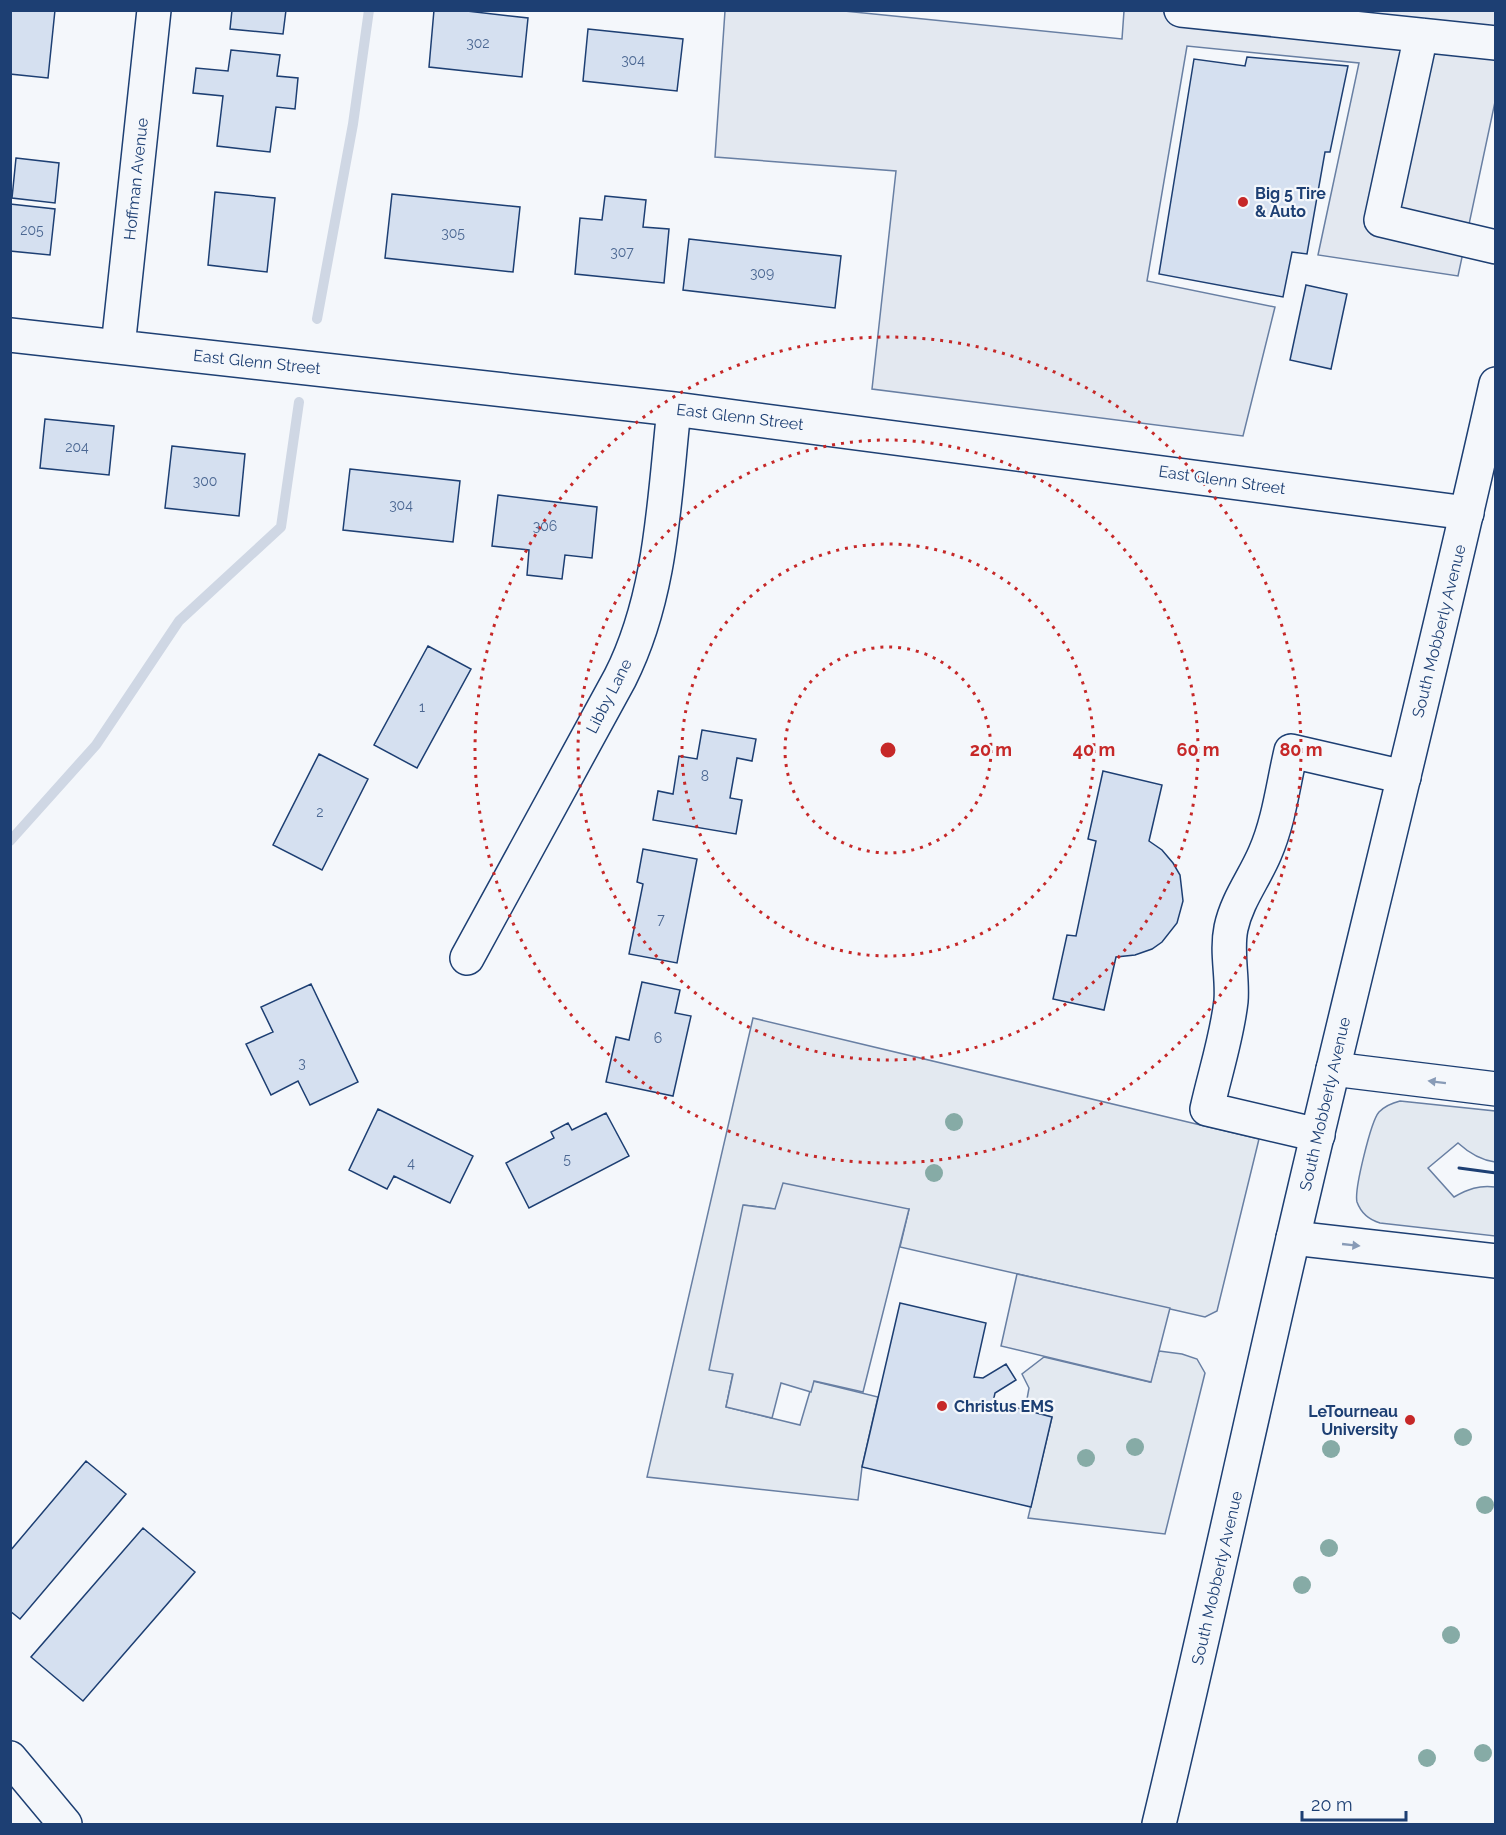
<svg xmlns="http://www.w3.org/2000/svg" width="1506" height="1835" font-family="Raleway,sans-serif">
	<rect width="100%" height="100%" fill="#f4f7fb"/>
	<path fill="#e3e9f0" stroke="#687fa3" stroke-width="1.5" d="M753 1018 1259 1139 1217 1311 1205 1317 900 1247 909 1209H775L744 1205 733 1373 726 1407 800 1425 813 1381 878 1397 862 1467 858 1500 647 1477Z
		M1400 1101 1495 1111V1162C1480 1160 1469 1153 1458 1143L1428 1168 1454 1197C1468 1189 1479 1185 1495 1187V1236L1380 1223C1370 1220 1361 1213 1357 1202 1354 1190 1371 1121 1379 1112 1385 1106 1392 1103 1400 1101Z
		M1159 1351 1182 1354 1197 1359 1205 1373 1165 1534 1028 1518 1052 1417 1025 1410 1029 1388 1022 1374 1044 1357 1150 1382Z"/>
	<path fill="#e3e8f0" stroke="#687fa3" stroke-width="1.5" d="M725 11H844L1122 39 1124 11H1495V102L1458 276 1318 255 1359 63 1187 46 1147 281 1275 307 1243 436 872 389 896 171 715 157Z
		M783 1183 909 1209 863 1392 814 1381 811 1392 781 1383 772 1418 726 1407 733 1374 709 1370 743 1205 775 1209Z
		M1017 1274 1170 1308 1151 1382 1001 1346Z"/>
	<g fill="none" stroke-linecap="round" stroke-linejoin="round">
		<path stroke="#cfd7e4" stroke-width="10" d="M317 319 353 124 369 10
			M10 841 96 745 179 621 281 527 299 402"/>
	</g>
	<path fill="#d5e0f0" stroke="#1d3f73" stroke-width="1.5" d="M10 10H55L48 78 10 74Z
		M232 10H286L283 34 230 29Z
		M434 10H458L528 18 522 77 429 67Z
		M588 29 683 39 677 91 583 81Z
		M231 50 280 55 277 76 298 78 295 109 276 107 270 152 217 146 223 96 193 93 196 68 228 71Z
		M1247 57 1348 66 1330 152H1325L1307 254 1292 252 1283 297 1159 274 1194 59 1245 66Z
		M16 158 59 163 55 203 12 198Z
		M215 192 275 198 267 272 208 265Z
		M392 194 520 207 513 272 385 258Z
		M605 196 646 200 643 227 669 229 664 283 575 274 580 218 602 220Z
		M10 204 55 209 50 255 10 251Z
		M689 239 841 256 835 308 683 290Z
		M1306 285 1347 294 1331 369 1290 360Z
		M45 419 114 426 109 475 40 468Z
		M172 446 245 454 239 516 165 508Z
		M350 469 460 481 453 542 343 530Z
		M498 495 597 507 592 558 565 555 562 579 527 575 529 550 492 546Z
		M428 646 471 669 417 768 374 745Z
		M702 730 756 739 752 761 737 758 730 798 742 800 736 834 653 820 658 791 673 794 679 756 697 759Z
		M319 754 368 779 322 870 273 845Z
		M1103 771 1162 785 1149 841 1162 850 1173 863 1180 875 1183 901 1177 923 1162 942 1152 949 1135 955 1116 957 1104 1010 1053 999 1067 935 1076 936 1096 841 1088 839Z
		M643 849 697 859 677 963 629 954 643 884 637 882Z
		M642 982 680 990 675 1013 691 1016 673 1096 606 1082 616 1037 629 1040Z
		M311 984 358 1082 310 1105 298 1081 271 1095 246 1044 273 1032 261 1007Z
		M378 1109 473 1156 450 1203 394 1176 387 1189 349 1170Z
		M606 1113 629 1156 529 1208 506 1163 554 1138 551 1132 568 1123 572 1130Z
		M900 1303 986 1323 974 1377 983 1378 1006 1364 1016 1380 995 1393 993 1402 1052 1417 1031 1507 862 1467Z
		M86 1461 126 1494 20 1619 10 1611V1551Z
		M143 1528 195 1572 83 1701 31 1657Z"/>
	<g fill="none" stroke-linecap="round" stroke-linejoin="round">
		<g stroke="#1d3f73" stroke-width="36">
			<path id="minor" d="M1181 10 1496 43
				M1421 35 1381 220 1496 247
				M10 335 674 409 1467 513
				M118 347 154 10
				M467 958 620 678C662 595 664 500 674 409
				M1333 1069 1496 1089
				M1318 1135 1207 1109C1215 1073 1227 1037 1231 1001 1233 977 1226 952 1231 928 1237 900 1254 879 1265 853 1279 821 1283 785 1291 751L1404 777
				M1293 1238 1496 1261
				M10 1758 65 1824"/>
		</g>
		<g stroke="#1d3f73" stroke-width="36">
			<path id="major" d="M1159 1824C1210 1612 1255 1399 1305 1187 1368 919 1436 653 1496 384"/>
		</g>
		<use href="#minor" stroke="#f4f7fb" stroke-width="33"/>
		<use href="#major" stroke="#f4f7fb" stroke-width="33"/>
		<path stroke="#1d3f73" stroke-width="3" d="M1459 1168 1496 1173"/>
	</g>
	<g fill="#86aba6">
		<circle cx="954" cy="1122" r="9"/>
		<circle cx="934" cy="1173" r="9"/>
		<circle cx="1463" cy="1437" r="9"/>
		<circle cx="1135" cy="1447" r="9"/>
		<circle cx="1331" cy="1449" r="9"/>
		<circle cx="1086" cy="1458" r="9"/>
		<circle cx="1485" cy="1505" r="9"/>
		<circle cx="1329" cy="1548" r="9"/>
		<circle cx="1302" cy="1585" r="9"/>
		<circle cx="1451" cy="1635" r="9"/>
		<circle cx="1483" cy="1753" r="9"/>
		<circle cx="1427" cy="1758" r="9"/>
	</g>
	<defs><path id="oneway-solid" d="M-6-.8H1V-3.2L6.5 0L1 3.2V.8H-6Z" transform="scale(1.5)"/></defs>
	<g fill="#889bb7">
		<use href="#oneway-solid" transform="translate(1437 1082) rotate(-173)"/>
		<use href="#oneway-solid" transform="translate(1351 1245) rotate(6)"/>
	</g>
	<g fill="none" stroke="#c62828" stroke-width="3" stroke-dasharray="3 6">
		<circle cx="888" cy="750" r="103"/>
		<circle cx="888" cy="750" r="206"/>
		<circle cx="888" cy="750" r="310"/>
		<circle cx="888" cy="750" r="413"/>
	</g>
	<g fill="#c62828" stroke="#f4f7fb" stroke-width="2">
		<circle cx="1243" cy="202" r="6"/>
		<circle cx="942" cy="1406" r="6"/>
		<circle cx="1410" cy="1420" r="6"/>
	</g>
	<g text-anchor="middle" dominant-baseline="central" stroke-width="4.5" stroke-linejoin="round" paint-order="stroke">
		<g font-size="14" fill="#4b6792">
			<text x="478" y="43">302</text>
			<text x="633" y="60">304</text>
			<text x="32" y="230">205</text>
			<text x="453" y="233">305</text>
			<text x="622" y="252">307</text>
			<text x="762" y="273">309</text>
			<text x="77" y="447">204</text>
			<text x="205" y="481">300</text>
			<text x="401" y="505">304</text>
			<text x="545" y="526">306</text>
			<text x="422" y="707">1</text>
			<text x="705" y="776">8</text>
			<text x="320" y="812">2</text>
			<text x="661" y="919">7</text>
			<text x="658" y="1038">6</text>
			<text x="302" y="1063">3</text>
			<text x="567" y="1159">5</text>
			<text x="411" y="1163">4</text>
		</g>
		<g font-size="16" fill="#1d3f73" stroke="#f4f7fb">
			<text transform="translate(136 179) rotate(-84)">Hoffman Avenue</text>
			<text transform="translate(257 362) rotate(6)">East Glenn Street</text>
			<text transform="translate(740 417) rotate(7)">East Glenn Street</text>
			<text transform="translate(1222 480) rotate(8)">East Glenn Street</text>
			<text transform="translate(1439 631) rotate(-76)">South Mobberly Avenue</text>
			<text transform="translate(609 696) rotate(-63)">Libby Lane</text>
			<text transform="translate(1325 1104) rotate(-77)">South Mobberly Avenue</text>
			<text transform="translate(1217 1578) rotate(-77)">South Mobberly Avenue</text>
		</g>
		<g font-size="16" font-weight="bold" fill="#1d3f73" stroke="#f4f7fb" text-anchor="start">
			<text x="1255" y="193">Big 5 Tire<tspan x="1255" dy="18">&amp; Auto</tspan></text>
			<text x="954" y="1406">Christus EMS</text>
			<text x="1398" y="1411" text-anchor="end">LeTourneau<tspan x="1398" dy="18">University</tspan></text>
		</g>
	</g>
	<circle cx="888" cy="750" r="9" fill="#c62828" stroke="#f4f7fb" stroke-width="3"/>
	<g font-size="18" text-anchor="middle" font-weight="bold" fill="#c62828" stroke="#f4f7fb" stroke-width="4.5" stroke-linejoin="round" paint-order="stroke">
		<text x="991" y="756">20 m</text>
		<text x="1094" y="756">40 m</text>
		<text x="1198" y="756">60 m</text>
		<text x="1301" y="756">80 m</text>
	</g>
	<rect width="1506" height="1835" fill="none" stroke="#1d3f73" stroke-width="24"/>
	<path d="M1302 1811v9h104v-9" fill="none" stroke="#1d3f73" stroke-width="3"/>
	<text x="1311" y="1811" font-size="18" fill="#1d3f73" stroke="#f4f7fb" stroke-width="4.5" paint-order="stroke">20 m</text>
</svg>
